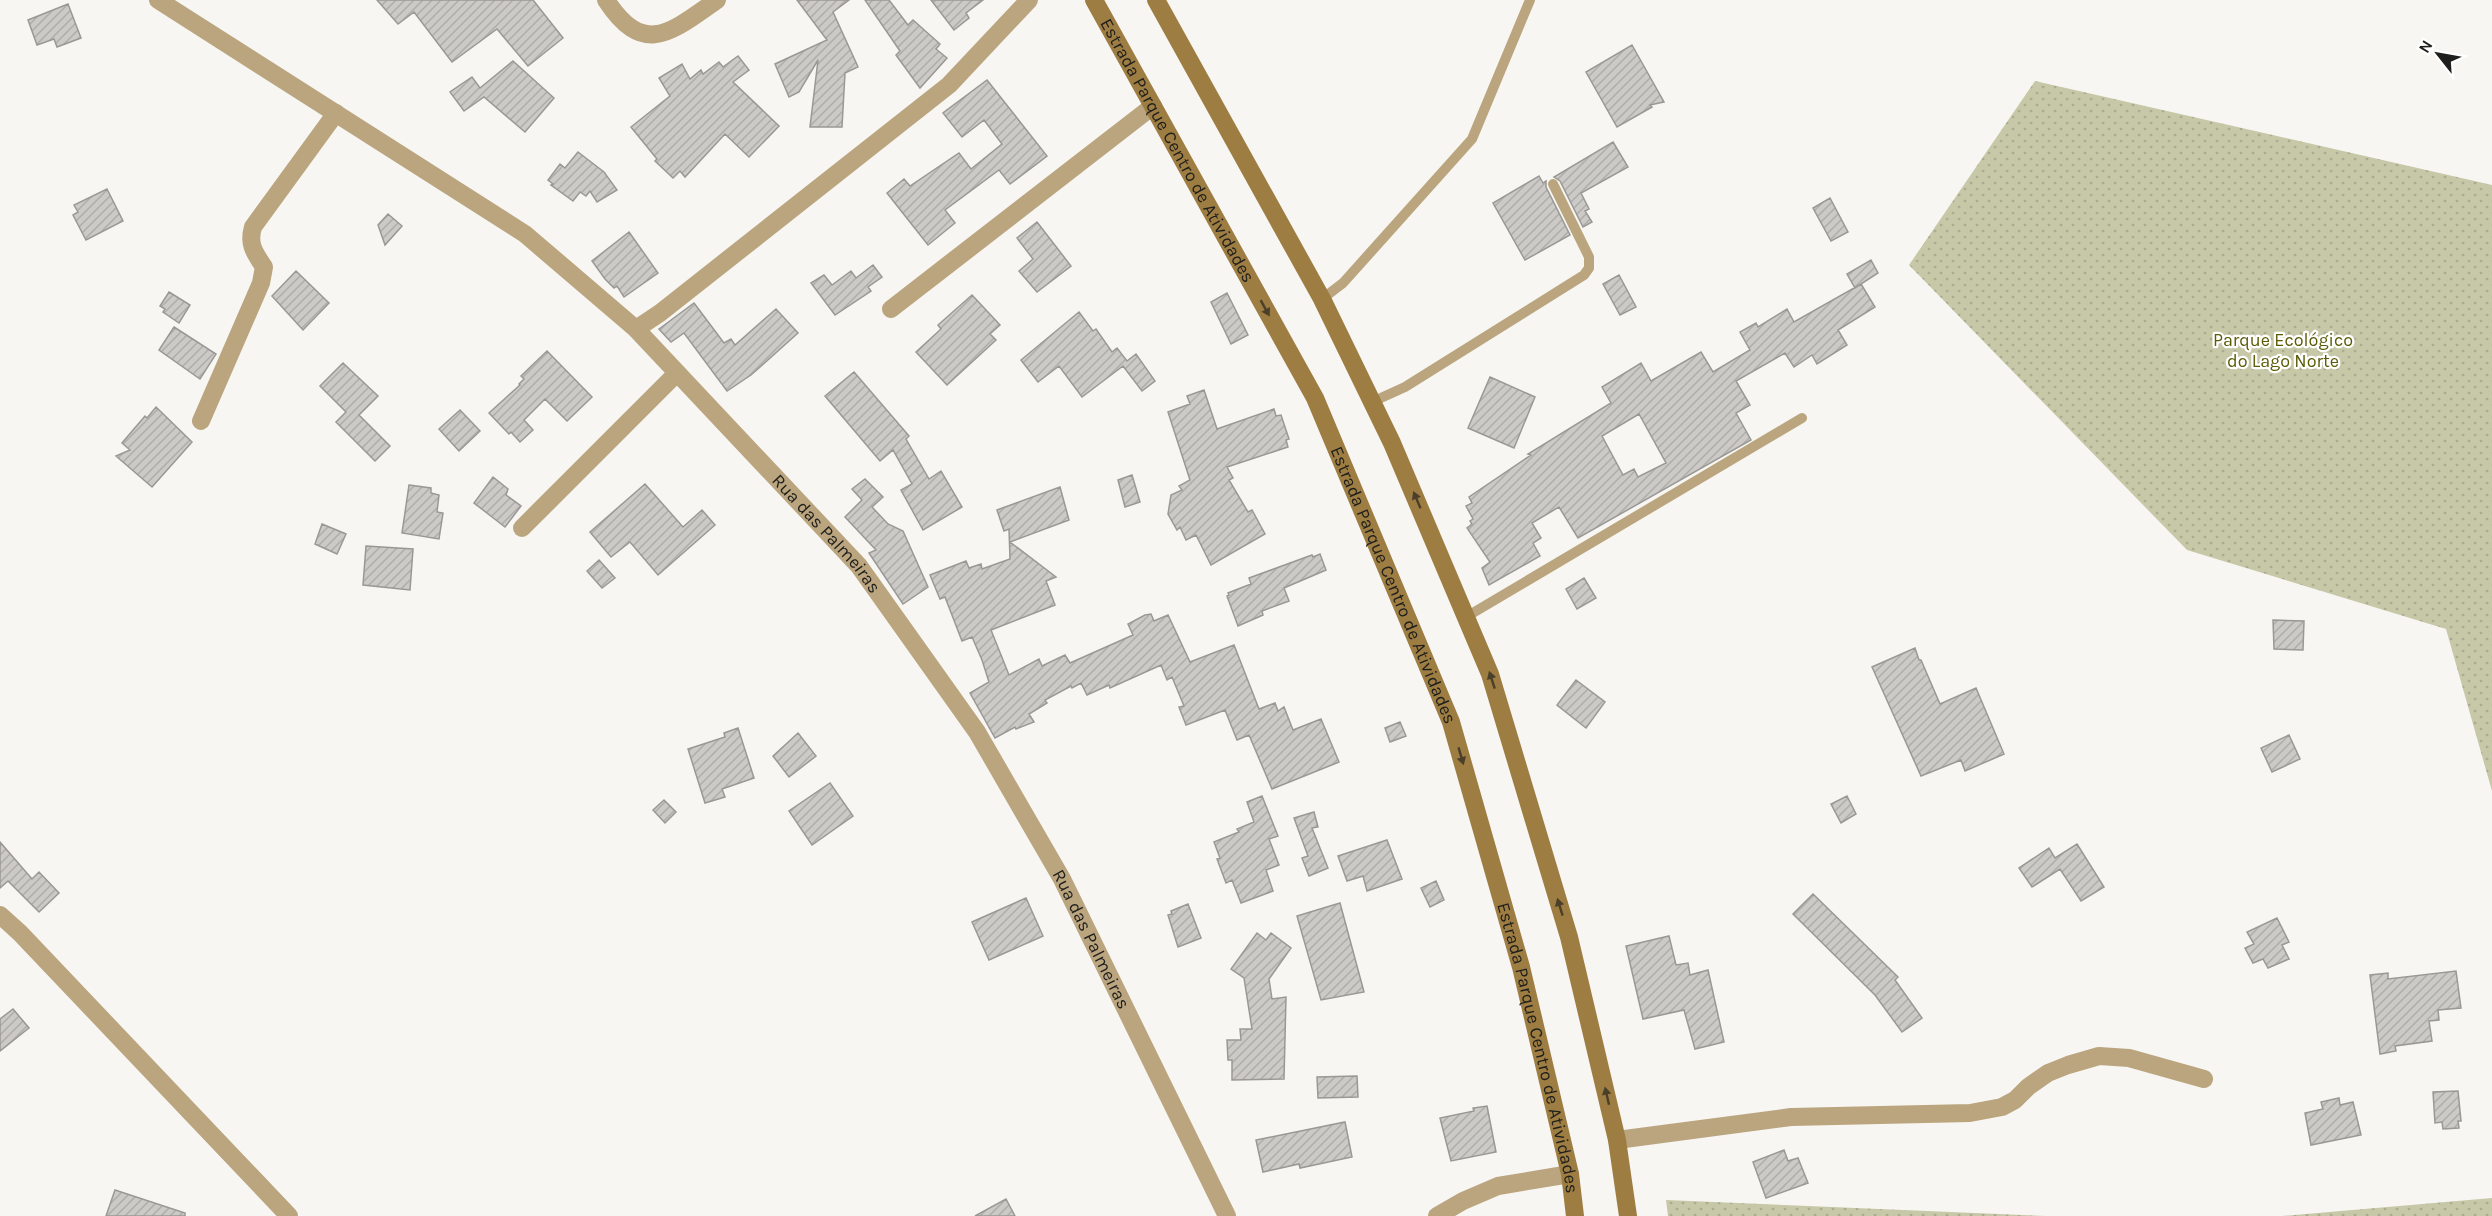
<svg xmlns="http://www.w3.org/2000/svg" width="2492" height="1216" font-family="Karla,sans-serif">
	<defs>
		<pattern id="park-dots" width="8" height="8" patternUnits="userSpaceOnUse" patternTransform="scale(1.5)"><rect width="8" height="8" fill="#c6c8a7"/><path d="M2 2h.1M6 6h.1" fill="none" stroke="#aaab8f" stroke-width="1.8" stroke-linecap="round"/></pattern>
		<pattern id="building-hatch" width="6" height="6" patternUnits="userSpaceOnUse" patternTransform="scale(1.5)"><rect width="6" height="6" fill="#cccac7"/><path d="M-1 1l2-2M0 6l6-6M5 7l2-2" fill="none" stroke="#afadaa"/></pattern>
	</defs>
	<rect width="100%" height="100%" fill="#f7f6f2"/>
	<path fill="url(#park-dots)" d="M2035 81 2492 185V791L2446 629 2187 550 1909 265Z
		M2492 1198V1216H2282Z
		M1666 1200 2045 1216H1668Z"/>
	<path fill="url(#building-hatch)" stroke="#9a9895" stroke-width="1.5" fill-rule="evenodd" d="M377 0H533L563 38 528 66 497 29 452 62 414 12 398 24Z
		M797 0H849L833 12 858 67 845 73 842 127H810L818 60 799 92 789 97 775 64 827 40Z
		M865 0H889L908 25 913 20 940 44 936 49 947 58 920 88 896 55 900 51Z
		M931 0H983L966 13 969 18 954 30Z
		M68 4 81 38 57 47 54 39 37 45 28 20Z
		M1632 45 1664 102 1650 105 1652 107 1617 127 1586 72Z
		M738 56 749 70 733 82 779 126 749 157 725 134 685 177 680 171 673 178 655 161 657 159 631 127 670 96 659 78 682 64 690 79 701 70 703 74 719 62 723 67Z
		M513 61 554 98 525 132 484 97 464 111 450 92 472 77 480 88Z
		M987 80 1047 156 1010 184 999 170 945 210 955 223 928 245 887 193 904 179 910 186 959 153 971 169 1002 144 984 120 962 137 943 113Z
		M1613 142 1628 167 1581 193 1589 209 1585 211 1592 222 1583 227 1560 181 1554 177Z
		M578 152 604 172 617 190 597 202 590 191 586 196 580 192 573 201 551 185 553 184 548 180 560 164 565 168Z
		M1539 176 1543 183 1546 181V187L1570 235 1525 260 1493 203Z
		M107 189 123 221 86 240 73 215 78 212 74 205Z
		M1830 198 1848 232 1831 241 1813 208Z
		M388 214 402 226 385 245 378 225Z
		M1037 222 1071 266 1037 292 1019 271 1033 259 1017 238Z
		M629 232 658 273 624 297 617 286 614 288 605 279 592 261Z
		M1871 260 1878 273 1855 288 1847 274Z
		M873 265 882 277 868 287 871 291 835 315 811 283 824 275 832 285 851 271 856 278Z
		M296 271 329 303 303 330 272 296Z
		M1619 275 1636 307 1620 315 1603 284Z
		M1861 284 1875 307 1838 330 1847 345 1817 364 1812 355 1794 367 1785 353 1736 381 1750 405 1736 413 1751 440 1578 538 1559 507 1532 523 1541 538 1533 543 1540 556 1489 585 1482 568 1490 562 1467 528 1472 524 1470 521 1473 519 1466 506 1472 503 1469 497 1531 455 1528 454 1611 403 1602 387 1641 363 1651 381 1701 352 1713 372 1750 350 1740 332 1756 323 1758 327 1787 309 1794 322ZM1639 414 1666 463 1638 477 1634 469 1623 475 1602 436Z
		M169 292 190 305 179 323 163 312 165 309 160 306Z
		M1227 293 1248 335 1231 344 1211 302Z
		M972 295 1000 325 990 334 996 340 947 385 916 352 941 329 938 325Z
		M694 303 724 343 731 339 735 345 776 309 798 333 751 375 727 391 684 333 671 342 659 329Z
		M1079 312 1093 331 1096 329 1112 352 1117 348 1127 361 1136 354 1155 381 1142 391 1123 366 1082 397 1059 366 1038 382 1021 360Z
		M174 327 216 354 200 379 159 350Z
		M547 351 592 397 567 421 545 399 524 420 533 430 520 442 511 432 509 434 489 413 520 385 519 384 524 379 521 376Z
		M343 363 378 396 359 415 390 446 375 461 336 422 346 412 320 386Z
		M854 372 909 436 906 439 929 479 941 471 962 507 923 530 901 490 912 484 893 450 880 461 825 396Z
		M1490 377 1535 397 1514 448 1468 428Z
		M1204 390 1217 429 1274 409 1276 416 1281 415 1289 439 1286 440 1288 447 1227 467 1233 478 1229 480 1248 512 1252 510 1265 534 1211 565 1196 535 1186 540 1180 527 1177 530 1168 514 1171 495 1182 490 1179 486 1190 480 1168 412 1190 404 1187 396Z
		M156 407 192 442 152 487 116 456 130 450 122 443 145 416 147 418Z
		M460 410 480 431 459 451 439 429Z
		M1132 475 1140 502 1125 507 1118 480Z
		M493 477 508 489 506 495 521 506 505 527 474 503Z
		M865 479 883 497 872 507 888 524 903 531 928 587 903 604 869 553 876 550 845 517 862 500 852 489Z
		M645 484 683 527 702 510 715 525 658 575 630 542 611 557 590 532Z
		M409 485 431 488V493L439 495 437 512 443 513 439 539 402 533Z
		M1060 487 1069 520 1010 542 1056 577 1046 581 1055 605 991 630 1009 675 1039 659 1042 666 1065 655 1070 663 1133 635 1128 624 1145 615 1151 614 1154 621 1168 615 1190 662 1234 645 1259 709 1275 703 1278 711 1284 707 1293 730 1321 719 1339 762 1272 789 1249 735 1237 740 1225 710 1186 725 1179 707 1184 706 1172 677 1167 680 1161 665 1110 688 1109 685 1087 695 1081 683 1072 688 1071 686 1045 700 1047 703 1029 714 1034 722 1016 729 1015 727 995 738 970 693 989 682 982 660 972 637 962 641 945 597 940 599 930 575 966 561 969 568 981 564 982 569 1010 559 1009 529 1004 531 997 510Z
		M322 524 346 534 337 554 315 544Z
		M366 546 413 549 410 590 363 585Z
		M1320 554 1326 570 1284 588 1289 601 1262 611 1263 615 1238 626 1227 596 1229 595 1228 593 1251 584 1249 578 1312 555 1313 557Z
		M599 560 615 578 602 588 587 571Z
		M1584 578 1596 598 1577 609 1566 589Z
		M2273 620 2304 621 2303 650 2274 649Z
		M1915 648 1919 660H1921L1940 704 1976 688 2004 754 1965 771 1961 760 1921 776 1872 667Z
		M1576 680 1605 702 1586 728 1557 705Z
		M1400 722 1406 736 1390 742 1385 728Z
		M738 728 754 778 722 789 725 797 705 803 688 749 725 737 724 733Z
		M798 733 816 756 789 777 773 756Z
		M2289 735 2300 759 2272 772 2261 748Z
		M830 783 853 816 812 845 789 811Z
		M1262 796 1278 836 1269 839 1279 865 1266 870 1273 891 1241 903 1232 880 1226 883 1217 859 1220 858 1214 842 1239 832 1237 829 1254 822 1247 802Z
		M1847 796 1856 814 1841 823 1831 804Z
		M664 800 676 812 665 823 653 810Z
		M1314 812 1318 827 1312 828 1328 868 1309 876 1302 858 1308 856 1294 818Z
		M1387 840 1402 879 1367 891 1363 876 1347 881 1338 856Z
		M0 842 32 879 39 872 59 893 39 912 8 881 0 888Z
		M2077 844 2104 887 2081 901 2060 869 2032 887 2019 868 2049 848 2055 858Z
		M1436 881 1444 900 1430 907 1421 888Z
		M1813 894 1898 977 1895 980 1922 1018 1902 1032 1875 995 1793 914Z
		M1026 898 1043 936 989 960 972 922Z
		M1340 903 1364 992 1321 1000 1297 916Z
		M1188 904 1201 938 1178 947 1168 915 1172 914 1171 911Z
		M2277 918 2289 942 2282 945 2289 959 2268 968 2263 959 2253 963 2245 948 2254 944 2247 932Z
		M1257 933 1266 940 1271 933 1291 948 1269 979 1272 999 1286 997 1284 1079 1232 1080V1060H1228L1227 1040H1241L1240 1029H1252L1244 978 1231 969Z
		M1669 936 1676 965 1688 963 1690 975 1708 970 1724 1042 1695 1049 1684 1010 1643 1019 1626 946Z
		M2456 971 2461 1008 2438 1010 2439 1020 2429 1021 2432 1041 2395 1046 2396 1051 2380 1054 2370 975 2388 973V979Z
		M13 1009 29 1028 0 1051V1019Z
		M1357 1076 1358 1097 1318 1098 1317 1077Z
		M2458 1091 2461 1121H2458L2459 1128 2443 1129 2442 1122 2435 1123 2433 1092Z
		M2339 1098 2340 1105 2353 1102 2361 1135 2311 1145 2305 1113 2323 1109 2321 1102Z
		M1487 1106 1496 1152 1451 1161 1440 1118 1474 1111 1473 1108Z
		M1345 1122 1352 1157 1300 1168 1299 1164 1263 1172 1256 1140Z
		M1784 1150 1788 1161 1798 1158 1808 1183 1766 1198 1753 1162Z
		M115 1190 185 1213V1216H106Z
		M1006 1199 1015 1216H975Z"/>
	<g fill="none" stroke-linecap="round" stroke-linejoin="round">
		<path stroke="#bba57f" stroke-width="10" d="M1322 299 1343 283 1472 139 1530 0
			M1372 402 1405 387 1584 275 1589 268V257L1553 184
			M1466 617 1802 418"/>
		<g stroke="#bba57f" stroke-width="18">
			<path id="s1" d="M158 0 525 234 636 329 859 566 977 732 1062 879 1227 1216"/>
			<path d="M606 0C644 58 671 32 717 0"/>
			<path d="M891 309 1153 106"/>
			<path d="M636 329 660 313 949 85 1029 0"/>
			<path d="M201 421 261 283 264 267C254 252 248 244 253 227L336 113"/>
			<path d="M522 528 677 373"/>
			<path d="M0 915 20 933 289 1216"/>
			<path d="M1617 1140 1791 1117 1970 1113 2002 1107 2015 1100 2028 1087 2048 1073 2068 1065 2099 1056 2129 1058 2204 1079"/>
			<path d="M1437 1216 1463 1201 1498 1186 1570 1174"/>
		</g>
		<g stroke="#9e7d42" stroke-width="18">
			<path id="s2" d="M1094 0 1315 398 1451 722 1521 967 1570 1174 1575 1216"/>
			<path d="M1156 0 1322 299 1392 443 1490 674 1569 937 1617 1140 1628 1216"/>
		</g>
	</g>
	<defs><path id="oneway-solid" d="M-6-.8H1V-3.2L6.5 0L1 3.2V.8H-6Z" transform="scale(1.5)"/></defs>
	<g fill="#4b3f29">
		<use href="#oneway-solid" transform="translate(1265 308) rotate(61)"/>
		<use href="#oneway-solid" transform="translate(1417 500) rotate(-113)"/>
		<use href="#oneway-solid" transform="translate(1492 680) rotate(-108)"/>
		<use href="#oneway-solid" transform="translate(1461 756) rotate(74)"/>
		<use href="#oneway-solid" transform="translate(1560 907) rotate(-107)"/>
		<use href="#oneway-solid" transform="translate(1607 1096) rotate(-103)"/>
	</g>
	<g text-anchor="middle" dominant-baseline="central" stroke-width="4.5" stroke-linejoin="round" paint-order="stroke">
		<g font-size="18" fill="#1e1e1c" stroke="#fff">
			<text stroke="none"><textPath href="#s2" startOffset="172">Estrada Parque Centro de Atividades</textPath></text>
			<text stroke="none"><textPath href="#s1" startOffset="861">Rua das Palmeiras</textPath></text>
			<text stroke="none"><textPath href="#s2" startOffset="658">Estrada Parque Centro de Atividades</textPath></text>
			<text stroke="none"><textPath href="#s1" startOffset="1347">Rua das Palmeiras</textPath></text>
			<text stroke="none"><textPath href="#s2" startOffset="1144">Estrada Parque Centro de Atividades</textPath></text>
		</g>
		<g font-size="18" fill="#5b5c06" stroke="#fff">
			<text x="2283" y="340">Parque Ecológico<tspan x="2283" dy="21">do Lago Norte</tspan></text>
		</g>
	</g>
	<g transform="translate(2438 54) rotate(301)" stroke="#ffffff" stroke-width="4.5" paint-order="stroke">
	<path d="M0-4.5L10 22L0 15L-10 22Z" fill="#1e1e1c"/>
	<text y="-9" font-size="16" font-weight="bold" text-anchor="middle" fill="#1e1e1c">N</text>
	</g>
</svg>
